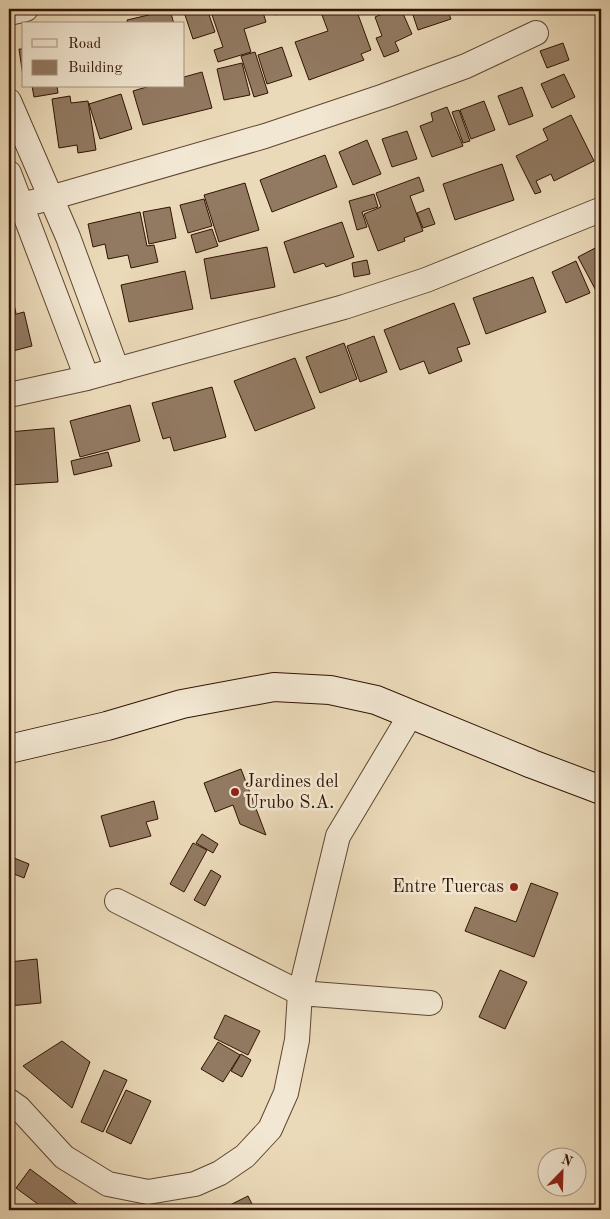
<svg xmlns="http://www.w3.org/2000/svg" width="610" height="1219" font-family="'Old Standard TT',serif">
	<rect width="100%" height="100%" fill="#ebdab9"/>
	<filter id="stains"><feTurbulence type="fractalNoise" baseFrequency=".004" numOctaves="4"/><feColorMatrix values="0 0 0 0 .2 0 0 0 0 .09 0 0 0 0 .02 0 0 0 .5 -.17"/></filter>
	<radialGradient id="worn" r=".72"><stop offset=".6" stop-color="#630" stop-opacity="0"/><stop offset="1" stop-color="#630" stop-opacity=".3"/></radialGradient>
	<path fill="#927a62" stroke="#311303" d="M183 9H207L215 32 193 39Z
		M210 9H262L266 22 244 29 251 52 218 62 214 50 223 47Z
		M274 9H292L276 15Z
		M340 9H356L371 50 361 54 364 60 309 80 295 42 328 31 322 15Z
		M394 9H401L412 34 395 42 399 51 384 57 376 38 382 36 375 17Z
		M411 9H447L451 19 418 30Z
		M170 10 174 24H128L127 20Z
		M563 43 569 60 547 68 540 51Z
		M282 47 292 76 267 84 258 55Z
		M19 49H24V83Z
		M255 52 268 93 254 97 241 56Z
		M242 63 250 95 224 100 217 69Z
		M202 72 212 108 143 125 133 91 150 86H184V77Z
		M564 74 575 97 552 108 541 84Z
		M32 86H57L58 93 34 97Z
		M522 87 533 116 509 125 498 96Z
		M121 94 132 129 100 139 89 104Z
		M70 96 71 103 88 101 96 150 78 153 77 145 59 148 52 99Z
		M484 101 495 130 471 139 460 110Z
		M447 107 463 146 432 157 420 126 433 121 431 113Z
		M459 110 470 141 463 143 452 112Z
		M571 115 594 161 554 181 551 174 536 181 541 192 535 194 516 156 548 140 543 129Z
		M407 131 417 159 392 167 382 139Z
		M367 140 381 174 353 185 339 152Z
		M325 155 337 187 272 212 260 180Z
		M502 164 514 200 455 220 443 184Z
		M419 177 424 191 410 196 423 231 404 238 405 241 378 251 364 214 381 207 376 193Z
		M245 183 259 230 219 242 204 195Z
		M374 194 378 207 362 212 367 227 357 230 349 201Z
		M204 199 212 226 188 233 180 205Z
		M170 207 176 238 149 244 143 212Z
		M429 208 435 224 423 228 417 213Z
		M140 212 147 246 154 245 158 262 131 268 128 255 108 259 105 244 93 247 88 224Z
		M342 222 354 257 326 267 324 263 294 273 284 242Z
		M212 229 218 246 196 253 191 235Z
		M601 245V300L578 257Z
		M267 247 275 287 211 299 204 259Z
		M367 260 370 274 354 277 352 263Z
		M576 261 590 293 566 303 552 272Z
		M185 271 193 309 129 322 121 285Z
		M533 277 546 312 486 334 473 298Z
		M12 297 16 313 9 315V298Z
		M454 303 470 344 457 348 462 361 429 374 424 361 400 370 384 330Z
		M24 312 32 346 9 352V316Z
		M374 336 387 372 360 382 347 346Z
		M344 343 357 379 320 393 306 357Z
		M295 358 315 408 255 431 234 381Z
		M212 387 226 437 174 451 170 437 163 439 152 403Z
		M130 405 140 441 80 457 70 421Z
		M54 428 58 482 10 485 9 432Z
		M108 452 112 466 74 475 71 461Z
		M241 769 266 835 240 824 233 805 215 812 204 783Z
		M154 801 158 819 146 822 151 836 110 847 101 816Z
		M202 834 218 844 213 853 196 843Z
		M193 843 207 850 184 892 170 884Z
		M9 856 29 864 24 878 14 874 9 887Z
		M211 870 221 876 205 906 194 900Z
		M531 883 558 893 534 957 465 931 475 907 516 922Z
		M37 959 41 1003 9 1006V962Z
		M500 970 527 982 505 1029 479 1017Z
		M225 1015 260 1031 248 1055 214 1038Z
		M62 1041 90 1062 72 1108 23 1066Z
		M218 1042 240 1055 223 1082 201 1069Z
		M241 1054 251 1060 242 1077 231 1071Z
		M104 1070 127 1080 103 1132 81 1122Z
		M126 1090 151 1101 131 1144 106 1132Z
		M30 1169 85 1210H46L16 1188Z
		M248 1196 255 1210H220Z"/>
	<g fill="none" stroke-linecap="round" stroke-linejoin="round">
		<g stroke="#604530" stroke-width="26">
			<path id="minor" d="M9 13 26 9
				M9 101 68 237 117 370
				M9 173 87 378
				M9 208 50 198 265 136 384 96 466 66 536 33
				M9 395 87 378 344 307 426 280 600 210
				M117 901 300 993 430 1003
				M9 1101 19 1108 64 1157 108 1184 148 1192 195 1184 220 1173 245 1156 270 1129 286 1093 297 1040 300 993 338 836 411 714"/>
		</g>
		<g stroke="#311303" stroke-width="30">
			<path id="secondary" d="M9 749 107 726 182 704 274 687 330 690 376 700 532 764 601 790"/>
		</g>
		<use href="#minor" stroke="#f2e7d2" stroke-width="24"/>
		<use href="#secondary" stroke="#f2e7d2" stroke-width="28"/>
	</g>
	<g fill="#8f2418" stroke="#f2e7d2" stroke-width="2">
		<circle cx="235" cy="792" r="5"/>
		<circle cx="514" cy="887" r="5"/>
	</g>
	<g text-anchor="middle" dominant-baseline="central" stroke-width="5" stroke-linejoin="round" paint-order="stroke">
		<g font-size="18" fill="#311303" stroke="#f2e7d2" text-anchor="start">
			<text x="245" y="782">Jardines del<tspan x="245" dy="21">Urubo S.A.</tspan></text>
			<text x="504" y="887" text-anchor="end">Entre Tuercas</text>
		</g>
	</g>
	<rect width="610" height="1219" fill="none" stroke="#ebdab9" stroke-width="30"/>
	<rect x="10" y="10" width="590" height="1199" fill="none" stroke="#311303" stroke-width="2.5"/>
	<rect x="15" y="15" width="580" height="1189" fill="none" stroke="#311303"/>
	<rect x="22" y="22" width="162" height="65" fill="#f2e7d2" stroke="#a5927f"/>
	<rect x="32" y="39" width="25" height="8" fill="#f2e7d2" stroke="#a5927f"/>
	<text x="68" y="48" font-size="15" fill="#311303">Road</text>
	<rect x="32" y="60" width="25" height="15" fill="#927a62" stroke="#a5927f"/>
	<text x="68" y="72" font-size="15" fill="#311303">Building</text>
	<g transform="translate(562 1172) rotate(23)"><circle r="24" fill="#f2e7d2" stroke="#a5927f"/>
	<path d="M0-4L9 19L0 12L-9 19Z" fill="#8f2418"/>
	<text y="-8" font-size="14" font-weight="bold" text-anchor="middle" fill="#311303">N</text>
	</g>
	<rect width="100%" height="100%" filter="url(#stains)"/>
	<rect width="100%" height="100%" fill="url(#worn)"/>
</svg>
